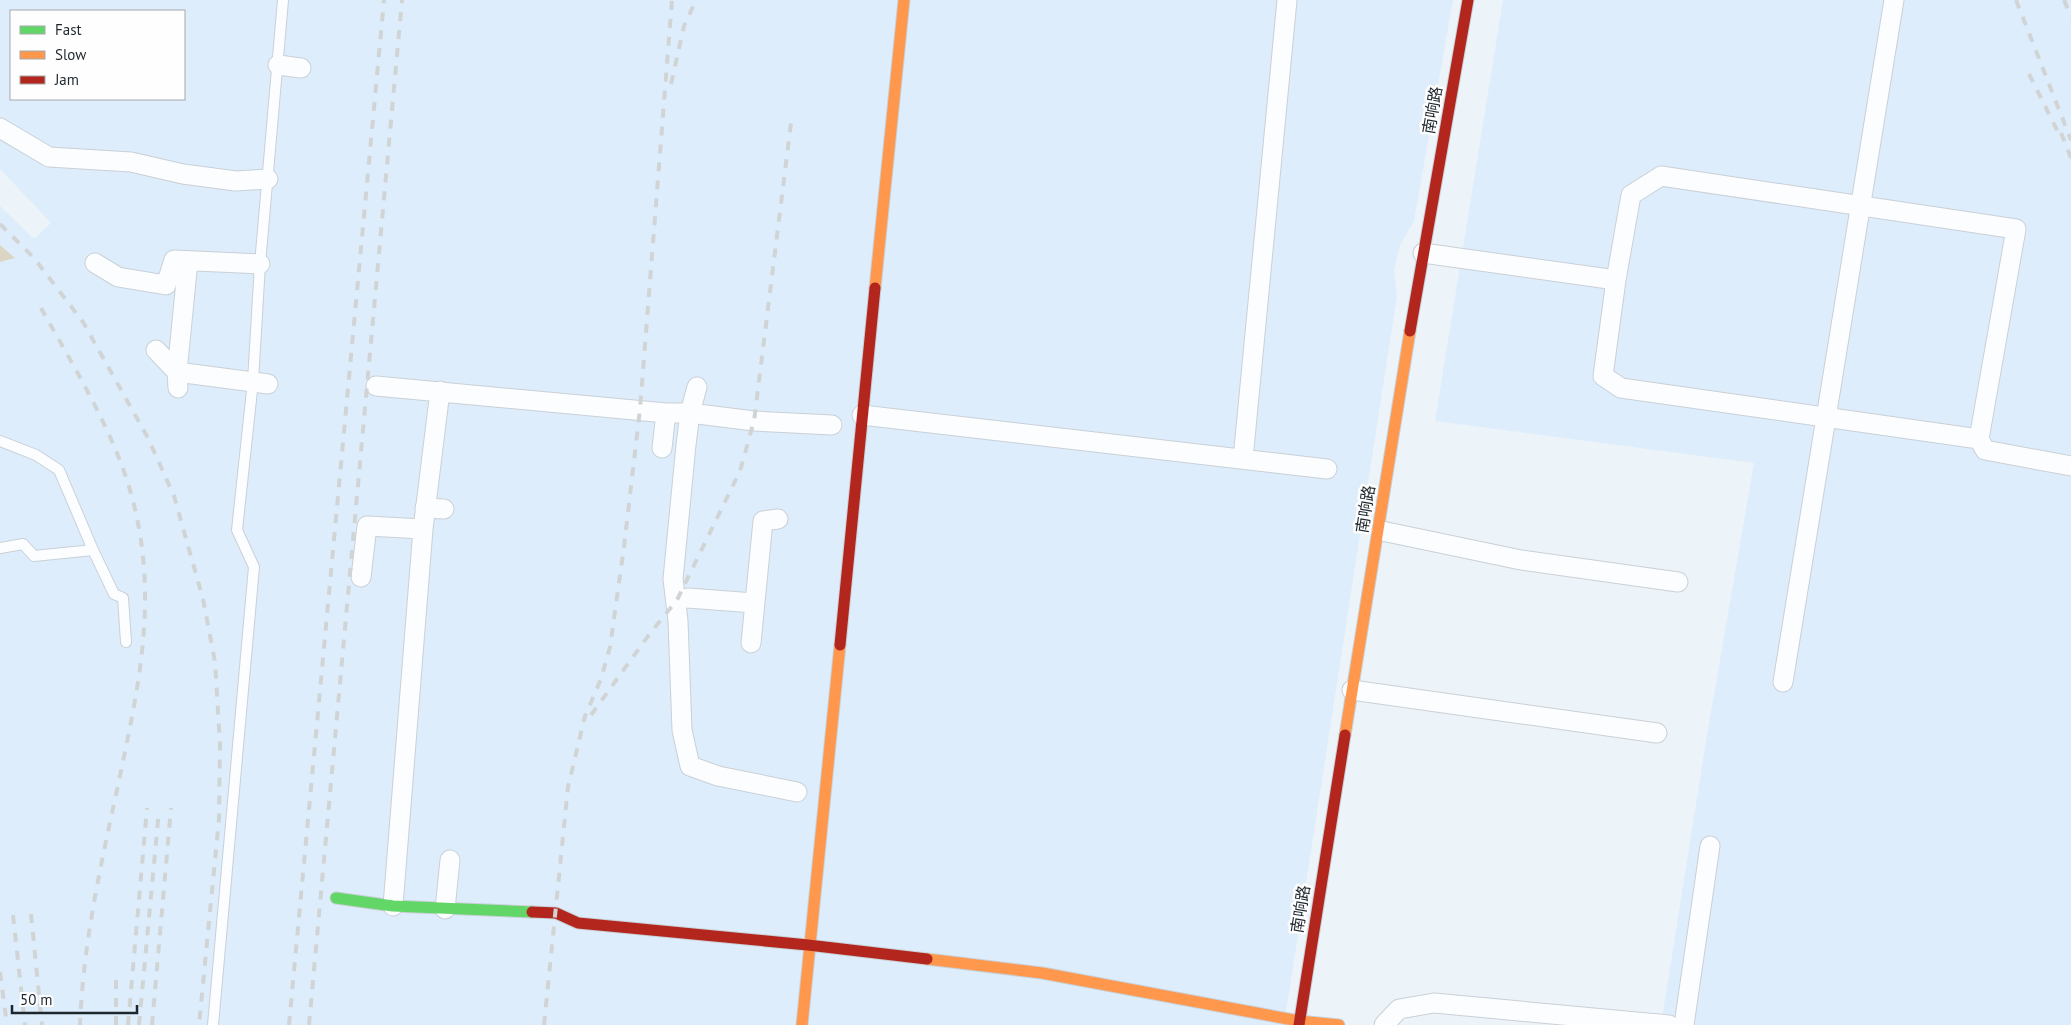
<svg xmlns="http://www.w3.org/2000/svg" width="2071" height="1025" font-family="'PT Sans','Noto Sans SC',sans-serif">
	<rect width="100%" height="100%" fill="#ecf3f9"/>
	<path fill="#deedfb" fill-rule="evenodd" d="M0 0H1453L1414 221 1400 245 1394 270 1397 296 1284 1025H209L220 889 208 1025H0V262L15 258 0 245V206L34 239 51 223 0 169ZM11 11H184V99H11Z
		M1503 0H2071V1025H1661L1706 741 1754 463 1435 421Z"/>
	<path fill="#dbd5c3" d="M0 245 15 258 0 262Z"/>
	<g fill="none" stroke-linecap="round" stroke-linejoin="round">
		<g stroke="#c9d0d7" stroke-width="12">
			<path id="lane" d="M0 441 36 455 59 470 93 550 114 594 123 598 126 642
				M0 548 23 544 34 556 93 550
				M213 1025 254 567 237 530 253 381 260 264 283 0"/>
		</g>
		<g stroke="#c9d0d7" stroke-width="21">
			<path id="street" d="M278 65 301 68
				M0 128 49 157 131 162 183 174 236 181 268 179
				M1423 253 1616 280 1603 376 1621 388 1979 439 1985 450 2071 466
				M95 263 118 277 166 285 174 260 260 264
				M1616 280 1631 195 1661 176 2016 229 1979 439
				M156 350 177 372 268 384
				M376 386 666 413H690L754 421 832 425
				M697 387 690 413 686 445 673 579 678 621 682 730 690 766 718 776 797 792
				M178 388 177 372 188 261
				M862 415 1327 469
				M662 448 666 413
				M1243 459 1287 0
				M425 508 444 509
				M1382 531 1521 560 1678 582
				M361 577 367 526 423 529
				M677 600 688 598 754 603
				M751 643 763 521 778 519
				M1783 682 1894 0
				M1352 690 1657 733
				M393 906 423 529 440 391
				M445 909 450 860
				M1384 1025 1399 1009 1434 1003 1669 1025
				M1684 1025 1710 846"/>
		</g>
		<g stroke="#c9d0d7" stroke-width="13">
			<path id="fast" d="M336 898 393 906 532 912"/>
		</g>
		<g stroke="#c9d0d7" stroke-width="13">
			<path id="slow" d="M875 288 904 0
				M1345 735 1410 331
				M927 959 1042 973 1299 1021 1339 1025
				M802 1025 840 645"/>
		</g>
		<g stroke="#c9d0d7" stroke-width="13">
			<path id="jam" d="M1410 331 1468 0
				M840 645 875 288
				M532 912 556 913 578 923 808 945 927 959
				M1299 1025 1345 735"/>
		</g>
		<use href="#lane" stroke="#fcfdfe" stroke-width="10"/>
		<use href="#street" stroke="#fcfdfe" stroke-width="19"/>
		<use href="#fast" stroke="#63d668" stroke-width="11"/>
		<use href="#slow" stroke="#ff974d" stroke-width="11"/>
		<use href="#jam" stroke="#b3261e" stroke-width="11"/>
		<path stroke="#d1d4d5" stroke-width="4" stroke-dasharray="9 9" stroke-linecap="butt" d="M2016 0 2071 140
			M2064 0 2071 17
			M2029 74 2061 138
			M671 84 684 26 696 0
			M2061 133 2071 158
			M0 224 34 258 83 322 148 438 174 496 203 599 215 662 220 744 219 819 199 1025
			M41 308C76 371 119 439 135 509 158 607 137 694 117 790 100 868 83 945 80 1025
			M591 715 651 632 677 600 740 471 754 421 791 123
			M31 914 42 1025
			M13 915 25 1025
			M0 972 7 1025
			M116 1025V980
			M128 1025 147 808
			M139 1025 159 810
			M152 1025 171 808
			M289 1025 384 0
			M309 1025 402 0
			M544 1025 568 787 585 716 601 679 610 647 624 547 640 409 672 0"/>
	</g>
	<g text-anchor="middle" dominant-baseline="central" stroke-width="5" stroke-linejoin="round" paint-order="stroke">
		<g font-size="16" fill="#1e262d" stroke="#fefefe">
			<text transform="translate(1432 110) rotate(-80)">南响路</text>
			<text transform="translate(1365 509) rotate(-81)">南响路</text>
			<text transform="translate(1300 909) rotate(-81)">南响路</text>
		</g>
	</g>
	<rect x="10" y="10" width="175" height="90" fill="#fefefe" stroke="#a4a8aa"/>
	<rect x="20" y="26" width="25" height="8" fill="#63d668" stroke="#a4a8aa"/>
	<text x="55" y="35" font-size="15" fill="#1e262d">Fast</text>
	<rect x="20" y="51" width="25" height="8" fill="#ff974d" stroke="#a4a8aa"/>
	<text x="55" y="60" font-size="15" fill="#1e262d">Slow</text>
	<rect x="20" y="76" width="25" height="8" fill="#b3261e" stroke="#a4a8aa"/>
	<text x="55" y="85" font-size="15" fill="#1e262d">Jam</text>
	<path d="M12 1005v8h125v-8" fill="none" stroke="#1e262d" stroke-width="2.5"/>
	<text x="20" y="1005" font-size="15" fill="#1e262d" stroke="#fefefe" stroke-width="4" paint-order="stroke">50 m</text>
</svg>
